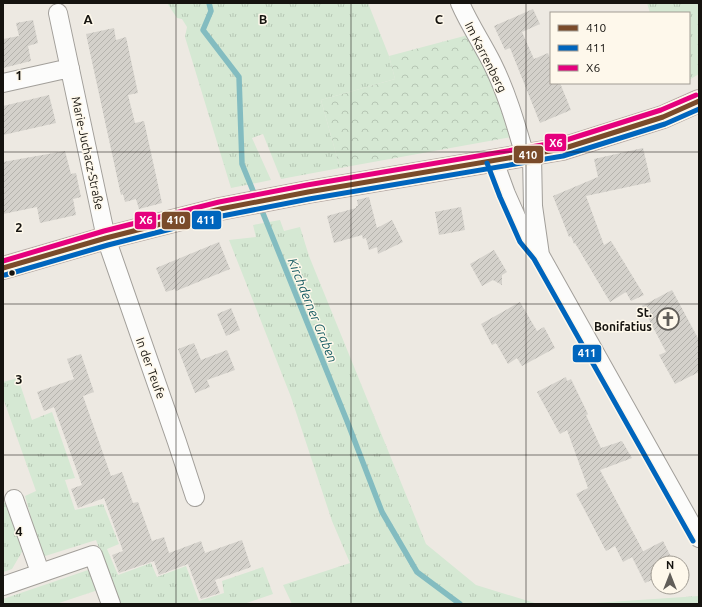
<svg xmlns="http://www.w3.org/2000/svg" width="702" height="607" font-family="Ubuntu,sans-serif">
	<defs>
		<pattern id="grass-tufts" width="24" height="20" patternUnits="userSpaceOnUse"><rect width="24" height="20" fill="#d5e8d3"/><path d="M3 7l-1-3M5 7V3M7 7l1-3M15 17l-1-3M17 17v-4M19 17l1-3" fill="none" stroke="#b6c6b4"/></pattern>
		<pattern id="forest-crowns" width="20" height="18" patternUnits="userSpaceOnUse"><rect width="20" height="18" fill="#d5e8d3"/><path d="M2 6a3 3 0 1 1 6 0M12 15a3 3 0 1 1 6 0" fill="none" stroke="#b6c6b4"/></pattern>
		<pattern id="building-hatch" width="6" height="6" patternUnits="userSpaceOnUse"><rect width="6" height="6" fill="#d4d1cb"/><path d="M-1 1l2-2M0 6l6-6M5 7l2-2" fill="none" stroke="#b5b3ad"/></pattern>
	</defs>
	<rect width="100%" height="100%" fill="#ede9e2"/>
	<path fill="url(#grass-tufts)" d="M167 3H368L389 56 395 79 321 100 340 168 281 179 263 134 252 138 271 180 231 188 185 37 187 27 182 19 177 18Z
		M647 3H699V74L689 80V13H650Z
		M280 220 284 231 300 227 309 256 426 544 476 585 538 604H292L283 585 350 563 332 521 291 397 229 240 256 237 253 225Z
		M18 378 32 420 52 412 75 478 65 480 75 510 103 504 119 544 107 549 118 575 151 563 157 577 186 566 199 601 224 593 222 581 263 567 273 594 244 604H120L96 540 42 557 25 496 36 491 3 398V382Z
		M7 502 23 550 12 569 3 572V503Z
		M91 569 98 590 56 604H3V599Z
		M699 596V604H579Z"/>
	<path fill="url(#forest-crowns)" d="M468 35 489 73 512 137 340 168 321 100 395 79 389 56Z"/>
	<g fill="none" stroke-linecap="round" stroke-linejoin="round">
		<path stroke="#83bcc0" stroke-width="5.5" d="M209 3 211 11 203 30 239 77 242 164 256 198
			M260 206 347 421 382 512 417 572 460 604"/>
	</g>
	<path fill="url(#building-hatch)" d="M533 9 540 24 522 32 534 59 548 53 551 61V83H560L571 110 540 123 510 48 505 50 494 26Z
		M33 20 38 43 28 46 31 61 3 68V39L19 36 16 23Z
		M114 28 116 40 126 37 138 93 128 95 135 123 144 121 162 203 139 209 136 199 125 202 123 194 121 195 86 34Z
		M49 95 56 123 3 135V106Z
		M643 148 651 182 586 196 604 245 611 241 644 295 631 301 626 292 610 302 575 243 574 244 571 236 569 237 553 196 598 177 594 159Z
		M65 151 71 174 76 173 81 197 73 199 76 215 40 223 37 207 3 214V162Z
		M369 197 377 228 392 220 403 242 378 254 377 247 369 250 366 238 363 239 362 235 334 243 327 216 356 208V206H358L357 200Z
		M461 207 465 230 439 235 435 212Z
		M219 242 230 269 176 291 175 289 166 292 156 268Z
		M494 250 507 272 502 275V285L493 280 482 286 470 264Z
		M672 290 699 340V372L675 384 659 355 666 352 642 306Z
		M520 302 537 331 544 327 555 348 522 366 517 358 508 364 496 343 492 345 481 324Z
		M231 308 240 330 226 336 217 314Z
		M194 343 201 360 227 350 235 370 207 380 210 387 195 393 178 349Z
		M81 354 94 392 83 396 111 476 122 472 133 503 138 502 152 541 164 537 169 553 201 541 205 553 242 540 251 567 215 580 220 593 201 599 188 564 159 575 154 561 119 573 112 555 123 551 104 498 78 508 71 489 82 485 54 407 44 411 37 392 74 379 67 359Z
		M566 377 567 381 571 379 588 414 586 415 601 448 622 441 632 458 600 470 643 551 623 562 615 546 606 551 583 507 576 494 588 488 567 430 560 434 537 392Z
		M663 541 674 563H658V577L645 583 632 557Z"/>
	<g fill="none" stroke-linecap="round" stroke-linejoin="round">
		<g stroke="#a29f9a" stroke-width="20">
			<path id="minor" d="M460 3C469 24 482 43 492 63 507 93 516 125 525 156
				M58 13 106 238 177 442 195 497
				M3 83 70 68
				M532 155 533 206 540 255
				M494 161 506 194 526 239 540 255 699 538
				M14 499 40 572
				M3 586 93 555 111 604"/>
		</g>
		<g stroke="#b9aca7" stroke-width="24">
			<path id="major" d="M3 268 106 238 220 209 308 192 562 149 663 117 699 101"/>
		</g>
		<use href="#minor" stroke="#fcfcfb" stroke-width="18"/>
		<use href="#major" stroke="#f3ecea" stroke-width="22"/>
		<g stroke="#fef8eb" stroke-width="8">
			<path id="bus-1" d="M3 268 106 238 220 209 308 192 562 149 663 117 699 101"/>
		</g>
		<g stroke="#fef8eb" stroke-width="8">
			<path id="bus-2" d="M487 163 500 197 520 242 534 259 693 541
				M5 275 108 245 222 216 309 199 563 156 665 124 699 109"/>
		</g>
		<g stroke="#fef8eb" stroke-width="8">
			<path id="bus-3" d="M3 261 104 231 219 202 307 185 560 142 661 110 696 95"/>
		</g>
		<use href="#bus-1" stroke="#7a4b2a" stroke-width="5"/>
		<use href="#bus-2" stroke="#0065bd" stroke-width="5"/>
		<use href="#bus-3" stroke="#e5007d" stroke-width="5"/>
	</g>
	<path fill="none" stroke="#15130f" stroke-width="1" stroke-opacity="0.55" d="M176 3V604M351 3V604M526 3V604M3 152H699M3 304H699M3 455H699"/>
	<defs>
		<g id="church-ring" transform="scale(1.15)"><circle r="9.5" fill="#fef8eb" stroke="#615e59" stroke-width="1.5"/><path d="M-1.2-6h2.4v3.5h3.3v2.4h-3.3V6h-2.4V-.1h-3.3v-2.4h3.3Z" fill="#615e59"/></g>
	</defs>
	<g fill-rule="evenodd">
		<use href="#church-ring" x="668" y="319"/>
	</g>
	<circle fill="#15130f" stroke="#fef8eb" stroke-width="1.5" cx="12" cy="273" r="3.5"/>
	<g text-anchor="middle" dominant-baseline="central" stroke-width="3" stroke-linejoin="round" paint-order="stroke">
		<g font-size="12" fill="#15130f" stroke="#fef8eb">
			<text transform="translate(486 57) rotate(63)">Im Karrenberg</text>
			<text transform="translate(88 153) rotate(78)">Marie-Juchacz-Straße</text>
			<text transform="translate(151 368) rotate(70)">In der Teufe</text>
		</g>
		<g font-size="12" font-weight="bold" fill="#15130f" stroke="#fef8eb" text-anchor="end">
			<text x="652" y="312">St.<tspan x="652" dy="14">Bonifatius</tspan></text>
		</g>
		<g font-size="13" font-style="italic" fill="#195e64" stroke="#fef8eb">
			<text transform="translate(313 310) rotate(68)">Kirchderner Graben</text>
		</g>
	</g>
	<g font-size="13" text-anchor="middle" font-weight="bold" fill="#15130f" stroke="#fef8eb" stroke-width="3" stroke-linejoin="round" paint-order="stroke">
		<text x="88" y="24">A</text>
		<text x="263" y="24">B</text>
		<text x="439" y="24">C</text>
		<text x="19" y="80">1</text>
		<text x="19" y="232">2</text>
		<text x="19" y="384">3</text>
		<text x="19" y="536">4</text>
	</g>
	<g stroke="#fef8eb" stroke-width="1.5">
		<rect x="544" y="133" width="23" height="19" rx="4" fill="#e5007d"/>
		<rect x="513" y="145" width="31" height="19" rx="4" fill="#7a4b2a"/>
		<rect x="191" y="210" width="31" height="20" rx="4" fill="#0065bd"/>
		<rect x="161" y="211" width="30" height="19" rx="4" fill="#7a4b2a"/>
		<rect x="134" y="211" width="23" height="19" rx="4" fill="#e5007d"/>
		<rect x="572" y="344" width="30" height="19" rx="4" fill="#0065bd"/>
	</g>
	<g font-size="11" text-anchor="middle" font-weight="bold" fill="#fff">
		<text x="556" y="147">X6</text>
		<text x="528" y="159">410</text>
		<text x="206" y="224">411</text>
		<text x="176" y="224">410</text>
		<text x="146" y="224">X6</text>
		<text x="587" y="357">411</text>
	</g>
	<rect width="702" height="607" fill="none" stroke="#15130f" stroke-width="8"/>
	<rect x="550" y="12" width="140" height="72" fill="#fef8eb" stroke="#a19c93"/>
	<rect x="558" y="25" width="20" height="6" fill="#7a4b2a" stroke="#a19c93"/>
	<text x="586" y="32" font-size="12" fill="#15130f">410</text>
	<rect x="558" y="45" width="20" height="6" fill="#0065bd" stroke="#a19c93"/>
	<text x="586" y="52" font-size="12" fill="#15130f">411</text>
	<rect x="558" y="65" width="20" height="6" fill="#e5007d" stroke="#a19c93"/>
	<text x="586" y="72" font-size="12" fill="#15130f">X6</text>
	<g transform="translate(670 575)"><circle r="19" fill="#fef8eb" stroke="#a19c93"/>
	<path d="M0-3L7 15L0 10L-7 15Z" fill="#615e59"/>
	<text y="-6" font-size="11" font-weight="bold" text-anchor="middle" fill="#15130f">N</text>
	</g>
</svg>
